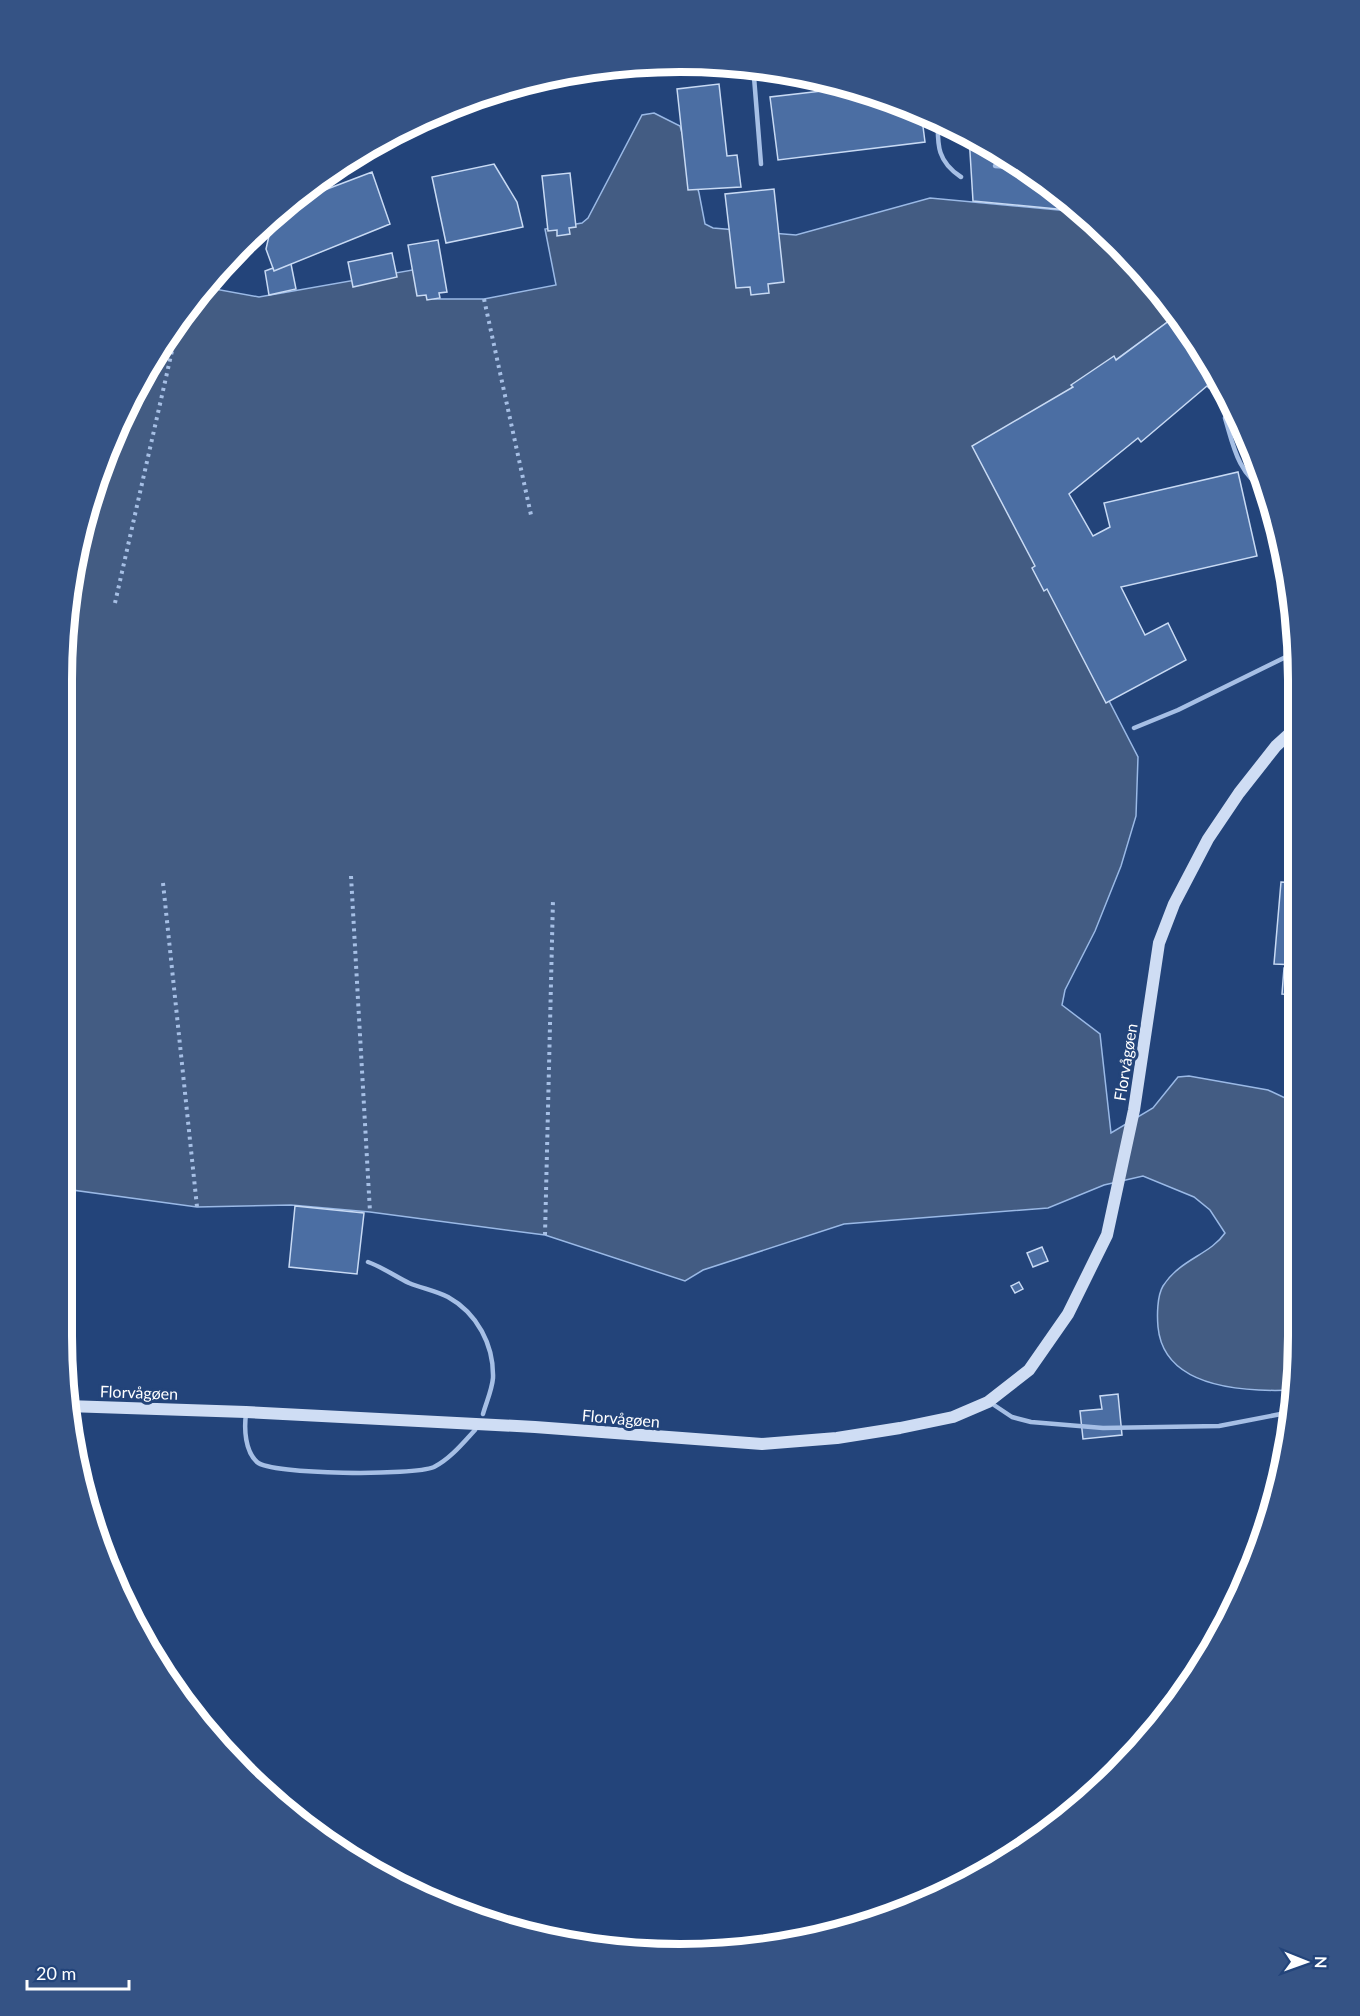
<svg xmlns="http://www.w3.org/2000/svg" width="1360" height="2016" font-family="Lato,sans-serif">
	<rect width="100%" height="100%" fill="#23447a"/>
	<path fill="#435c83" stroke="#9ab9e6" stroke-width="1.5" d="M654 113 680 126 699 193 705 224 713 228 796 235 930 198 1080 212 1117 242 1177 315 1073 391 977 445 1138 757 1136 816 1121 866 1095 931 1065 990 1062 1005 1100 1034 1111 1133 1153 1108 1178 1077 1189 1076 1268 1090 1298 1104V1185L1289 1193 1298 1208V1336L1293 1390C1245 1392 1164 1389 1158 1327 1157 1316 1157 1296 1163 1286 1180 1259 1210 1255 1225 1233L1210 1210 1194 1197 1143 1176 1104 1185 1048 1208 844 1224 703 1270 685 1281 545 1235 370 1212 291 1205 197 1207 65 1189 62 680 73 560 125 406 189 304 204 287 259 297 418 269 429 299H484L556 285 545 229 582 223 588 218 642 115Z"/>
	<path fill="#4b6ea3" stroke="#c8daf4" stroke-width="1.5" d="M719 84 727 156 737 155 741 187 688 190 677 89Z
		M848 88 921 111 925 142 778 160 770 97Z
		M969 136 1023 166 1078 211 973 201Z
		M494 164 517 202 523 227 446 243 432 177Z
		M372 172 390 224 274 271 266 249 273 218 293 202Z
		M570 173 576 227 569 228 570 234 557 236V230L548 231 542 176Z
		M774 189 784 282 768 284 769 293 751 295 750 287 736 288 725 194Z
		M438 240 447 292 439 293 440 298 427 300 426 295 417 296 408 245Z
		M392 253 397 277 353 287 348 262Z
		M291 264 296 289 269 295 265 271 273 268 274 271Z
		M1177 315 1194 336 1218 381 1209 388 1207 386 1141 442 1138 438 1069 494 1093 536 1110 527 1104 503 1238 472 1257 556 1121 587 1145 635 1168 623 1186 660 1106 703 1047 589 1044 591 1032 568 1035 566 972 446 1073 387 1071 385 1114 356 1116 360Z
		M1281 882 1298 883V965L1274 964Z
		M1284 968 1298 969V995L1282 994Z
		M295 1206 364 1213 357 1274 289 1267Z
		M1042 1247 1048 1261 1033 1267 1027 1253Z
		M1019 1282 1023 1289 1015 1293 1011 1286Z
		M1118 1394 1122 1435 1083 1439 1080 1411 1102 1409 1100 1396Z"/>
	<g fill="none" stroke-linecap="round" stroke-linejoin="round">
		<path stroke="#a6bfe5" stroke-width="4" stroke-dasharray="3 4.5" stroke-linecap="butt" d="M484 299 531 515
			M115 603 179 320
			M351 876 370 1212
			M163 883 197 1207
			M545 1235 553 899"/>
		<path stroke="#a6bfe5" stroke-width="4.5" d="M938 120C937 146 938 162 961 177
			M761 164 754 77 756 74 775 71
			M995 166 1027 168
			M1225 418C1233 444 1238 475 1265 489
			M1134 728 1178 710 1296 652
			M368 1262C382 1267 395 1276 409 1283 421 1288 436 1291 448 1297 477 1313 494 1345 493 1378 492 1390 486 1403 483 1414
			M991 1403 1012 1417 1031 1422 1103 1428 1219 1426 1291 1412
			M246 1414C244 1429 245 1451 257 1462 271 1475 414 1476 434 1467 450 1459 463 1443 475 1430"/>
		<path stroke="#cfddf4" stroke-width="12" d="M67 1406 246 1412 535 1427 762 1444 837 1438 900 1428 953 1417 988 1402 1029 1370 1068 1314 1107 1235 1134 1110 1159 943 1174 904 1208 839 1239 793 1276 746 1298 726"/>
	</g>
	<g text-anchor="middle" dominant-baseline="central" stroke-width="6" stroke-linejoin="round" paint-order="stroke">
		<g font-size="16" fill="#fff" stroke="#23447a">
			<text transform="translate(1125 1062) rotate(-81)">Florvågøen</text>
			<text transform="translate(139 1392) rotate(2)">Florvågøen</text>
			<text transform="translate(621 1418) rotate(5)">Florvågøen</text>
		</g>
	</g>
	<path d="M0 0H1360V2016H0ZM680 72H680A608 608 0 0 1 1288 680V1336A608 608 0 0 1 680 1944H680A608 608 0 0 1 72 1336V680A608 608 0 0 1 680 72Z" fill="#355385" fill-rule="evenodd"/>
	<path fill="none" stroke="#fff" stroke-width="8" d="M680 72H680A608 608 0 0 1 1288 680V1336A608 608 0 0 1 680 1944H680A608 608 0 0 1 72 1336V680A608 608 0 0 1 680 72Z"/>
	<g transform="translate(1306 1962) rotate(91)" stroke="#23447a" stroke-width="4.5" paint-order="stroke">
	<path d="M0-4.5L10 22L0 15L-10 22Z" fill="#ffffff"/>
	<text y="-9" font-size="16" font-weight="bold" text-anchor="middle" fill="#ffffff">N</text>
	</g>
	<path d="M27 1980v9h102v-9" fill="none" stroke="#ffffff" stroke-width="3"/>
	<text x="36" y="1980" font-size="18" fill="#ffffff" stroke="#23447a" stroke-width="4.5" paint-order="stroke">20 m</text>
</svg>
